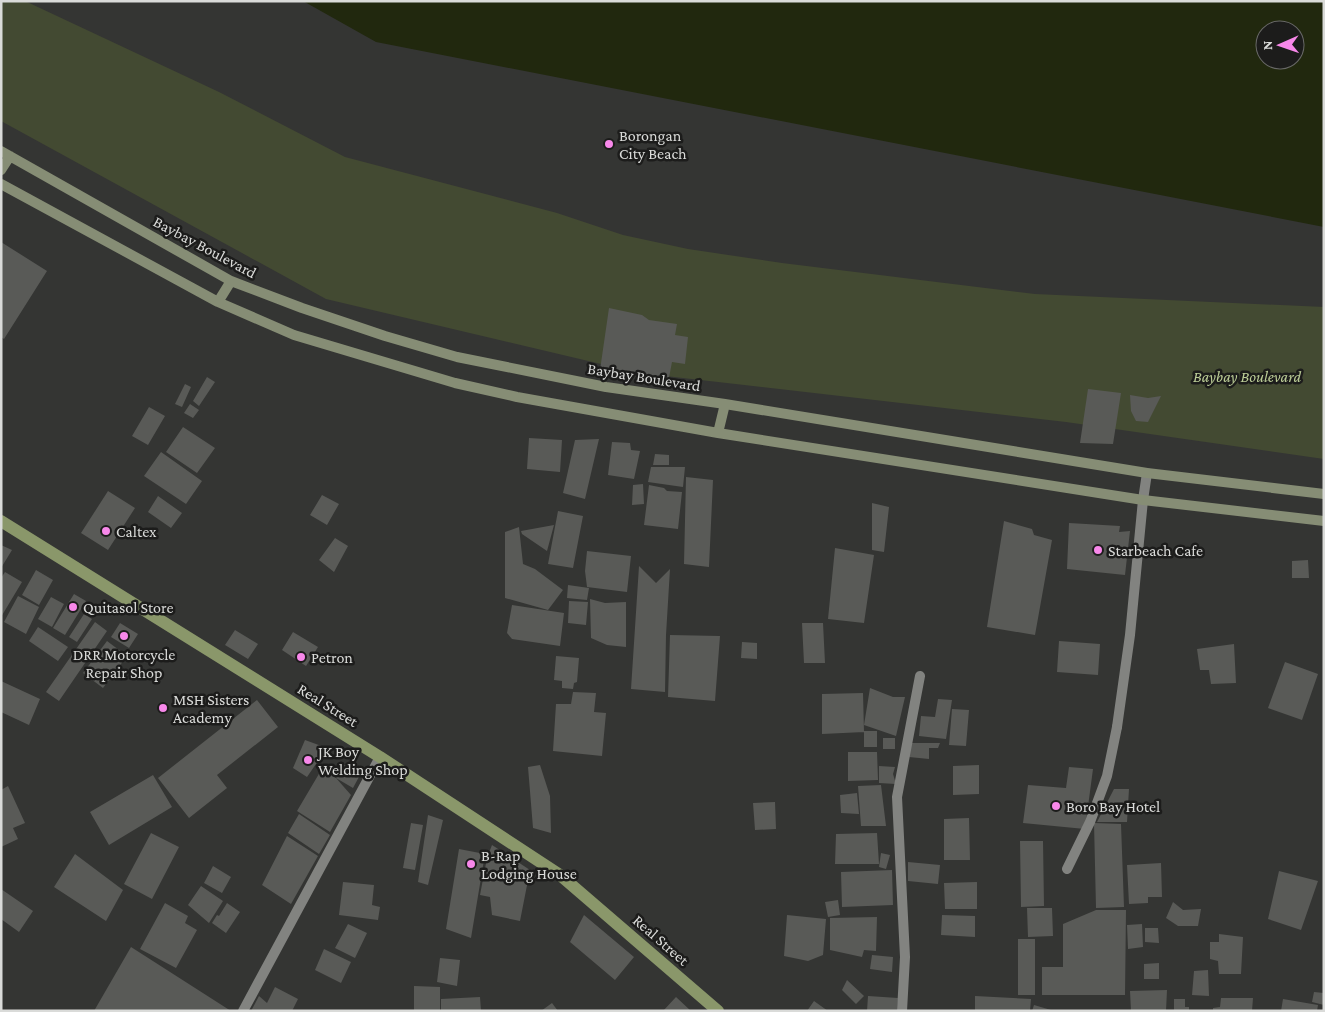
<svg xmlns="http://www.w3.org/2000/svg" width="1325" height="1012" font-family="'Crimson Pro',serif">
	<rect width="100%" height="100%" fill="#343533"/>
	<path fill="#434a32" d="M1 1H25L219 92 345 157 557 213 623 235 688 249 782 263 1035 294 1324 307V459L1066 422 639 373 326 299 1 121Z"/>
	<path fill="#21280e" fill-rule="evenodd" d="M303 1H1324V227L376 42ZM1265 30H1295V60H1265Z"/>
	<path fill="#595a57" d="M1 242 47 271 4 339 1 337Z
		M609 308 642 315 649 320 677 324 675 335 688 337 685 364 672 362 668 383 600 370Z
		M207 377 215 382 199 406 193 401Z
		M185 384 191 387 182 407 175 404Z
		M1088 389 1121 393 1113 444 1080 443Z
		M1130 395 1148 398 1161 396 1148 422 1136 421 1131 411Z
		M190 404 199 410 193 418 184 413Z
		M149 407 165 416 148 445 132 436Z
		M183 427 215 448 197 473 166 452Z
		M529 438 562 440 560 472 527 469Z
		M599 439 585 499 563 493 575 440Z
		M612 442 630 443 631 450 640 451 634 479 608 475Z
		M161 452 202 481 186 504 144 476Z
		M655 454 669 455V465H653Z
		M651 467H685L683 487 648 482Z
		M686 477 713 480 709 567 684 564Z
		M643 484 644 504 632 505 633 485Z
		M649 485 664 488 667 491 682 492 678 529 644 525Z
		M108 491 135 508 108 550 81 533Z
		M322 495 339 504 327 525 310 515Z
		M158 496 182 513 171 528 148 512Z
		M872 503 889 507 884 552 872 550Z
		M558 511 583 516 573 568 548 564Z
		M1004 521 1032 529 1034 535 1052 540 1035 635 987 627Z
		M1069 523 1120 526 1119 532 1130 531 1125 575 1067 569Z
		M554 525 547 551 522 534 521 531Z
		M519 527 523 564 535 569 563 590 548 610 505 598V532Z
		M335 538 348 546 334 572 319 560Z
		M1 545 12 550 1 568Z
		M835 548 874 555 864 623 828 619Z
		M587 551 631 556 627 592 587 587 585 571Z
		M1308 560 1309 578H1292V561Z
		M639 566 656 583 670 569 666 635 665 692 631 689Z
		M36 570 53 580 39 605 22 595Z
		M5 572 22 582 1 617V578Z
		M568 585 589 588 587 600 567 598Z
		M74 594 86 601 65 635 53 628Z
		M18 596 39 607 26 634 4 622Z
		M51 597 64 604 52 627 38 619Z
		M590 599 605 603 626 602V647L607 645 591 638Z
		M569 601 588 602 586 625 568 623Z
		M512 605 564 613 560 646 512 639 507 633Z
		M84 614 92 619 77 642 69 637Z
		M95 622 107 631 59 701 46 692Z
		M120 623 138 634 129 648 111 637Z
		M802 623H823L825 663H804Z
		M38 627 68 647 58 661 29 641Z
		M235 630 258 644 248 659 225 645Z
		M293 632 318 647 306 666 282 650Z
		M670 635 720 636 715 701 668 697Z
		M107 641 127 656 103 688 83 673Z
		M1059 641 1100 644 1098 675 1057 672Z
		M742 642 757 643V659L741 658Z
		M1234 644 1236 683 1211 684 1209 670H1200L1197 649Z
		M556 656 579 658 577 682 574 683 573 689 562 688V681L554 680Z
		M1285 662 1318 674 1302 720 1268 708Z
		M1 681 40 699 29 725 1 712Z
		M870 688 893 697H905L896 736 864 725Z
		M573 692 596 693 594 712 606 713 602 756 553 751 556 704H571Z
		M863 693 864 732 822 734V694Z
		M938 699 952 700 946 739 919 736 921 716 935 717Z
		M257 700 278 727 217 775 227 788 189 818 158 778Z
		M952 709 969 710 966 746 949 745Z
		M864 731H877V747H864Z
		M883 738H895V749H883Z
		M305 740 327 748 307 777 293 768Z
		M910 743H940L938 748H929V759L909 757Z
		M848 752H877L878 780 848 781Z
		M343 764 360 775 353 788 336 778Z
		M540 765 550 796 551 833 533 828 528 767Z
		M979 765V794L953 795V766Z
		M879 766 895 767 893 774 896 784 879 783Z
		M323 767 336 778 351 795 330 832 297 811Z
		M1069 767 1093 769 1085 829 1023 823 1028 785 1066 788Z
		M153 775 172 807 109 845 90 812Z
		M881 785 886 826H861L858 786Z
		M8 786 25 823 13 828 18 839 1 847V790Z
		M1114 789H1129L1127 822H1097Z
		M857 793 859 814 841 813 840 795Z
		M775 802 776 829 755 830 753 803Z
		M299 814 330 835 319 854 288 833Z
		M428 815 443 820 428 885 418 882Z
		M969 818 970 860H944V819Z
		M411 823 423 825 415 870 403 868Z
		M1094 823 1121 824 1124 907 1096 908Z
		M151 833 179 847 152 899 124 884Z
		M877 833 879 864H835L836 834Z
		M287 836 318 856 291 904 262 885Z
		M1020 841H1043L1044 906 1021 907Z
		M492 845 530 870 520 921 492 915 490 897 480 895 487 858Z
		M459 849 485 854 471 938 446 929Z
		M881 853 890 855 886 869 879 867Z
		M75 854 123 890 106 921 54 887Z
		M908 862 940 865 938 884 908 881Z
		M1161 863 1162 897H1148V903L1129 904 1127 865Z
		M213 866 231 877 222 893 204 883Z
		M892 870 893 905 842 907 841 872Z
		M1279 871 1318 881 1301 930 1268 919Z
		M343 882 374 885 372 905 380 907 378 920 339 915Z
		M977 882V909H945L944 883Z
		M201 886 223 901 209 923 188 905Z
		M1 889 33 911 19 932 1 919Z
		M838 900 840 915 828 917 825 902Z
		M1173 902 1183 910 1201 909 1198 926H1178L1166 918Z
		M165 903 188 916 185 923 197 930 176 968 140 949Z
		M227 903 240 912 226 933 212 923 217 915 219 916Z
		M1027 908H1052L1053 936 1028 937Z
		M1096 910H1126L1125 995H1042V967H1063V924Z
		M584 915 634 957 615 980 570 942Z
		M787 915 826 919 823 955 808 961 784 956Z
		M942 915 975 916V937L941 935Z
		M877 917 876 951 864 950 862 957 830 950V918Z
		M348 924 367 933 355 958 335 948Z
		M1142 924 1143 947 1128 949 1127 925Z
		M1145 928H1158L1159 943 1145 942Z
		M1219 934 1243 937 1241 974H1219L1218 961 1210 959V942H1219Z
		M1018 939H1035V995H1018Z
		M131 947 231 1011H94Z
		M324 949 351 962 341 983 315 970Z
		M872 955 893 957 892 972 870 969Z
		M440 958 460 960 457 986 437 982Z
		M1159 963V979H1144V964Z
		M1208 970 1209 996 1192 995 1194 971Z
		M847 980 864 996 856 1004 842 990Z
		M414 986 440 987V1011H414Z
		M275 987 298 999 292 1011H251L259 996 267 1003Z
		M1167 990 1166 1011H1131L1130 991Z
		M1314 992 1324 993V1005L1312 1002Z
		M868 996 898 998 897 1011H867Z
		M975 996 1031 999 1030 1011H975Z
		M480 997 481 1011H441V999Z
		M676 997 691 1011H663Z
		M1221 998H1253L1252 1011H1213V1008L1220 1007Z
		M1174 999H1185V1007H1189V1011L1174 1010Z
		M1283 999 1318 1005 1317 1011H1281Z
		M814 1001 828 1011H807Z
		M552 1003 558 1011H541Z
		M1034 1005 1051 1010V1011H1032Z"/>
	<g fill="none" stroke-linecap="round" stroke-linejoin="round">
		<path stroke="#828380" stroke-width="10" d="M1067 869 1090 822 1107 776 1117 727"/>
		<path stroke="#828380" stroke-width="10" d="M1117 727 1130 635 1143 500 1147 473
			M243 1011 380 757
			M902 1011 905 957 897 797 920 676"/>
		<path stroke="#868d75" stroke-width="10" d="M1 151 231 281 302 308 385 336 457 357 606 387 725 404 1147 473 1324 494
			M1 170 10 156
			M1 184 218 302 294 335 455 383 517 397 718 433 1143 500 1324 521
			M218 302 231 281
			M718 433 725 404"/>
		<path stroke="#8a976a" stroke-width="12" d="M1 521 380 757 560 875 718 1011"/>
	</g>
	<g fill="#f888ea" stroke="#1c1c1b" stroke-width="2">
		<circle cx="609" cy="144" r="5"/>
		<circle cx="106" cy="531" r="5"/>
		<circle cx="1098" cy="550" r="5"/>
		<circle cx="73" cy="607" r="5"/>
		<circle cx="124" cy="636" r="5"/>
		<circle cx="301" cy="657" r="5"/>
		<circle cx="163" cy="708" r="5"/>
		<circle cx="308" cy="760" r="5"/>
		<circle cx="1056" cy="806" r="5"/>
		<circle cx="471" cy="864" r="5"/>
	</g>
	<g text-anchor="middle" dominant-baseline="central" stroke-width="5" stroke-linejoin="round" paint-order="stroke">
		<g font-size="16" fill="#dadbd9" stroke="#1c1c1b" text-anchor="start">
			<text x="619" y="135">Borongan<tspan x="619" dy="18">City Beach</tspan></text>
			<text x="116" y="531">Caltex</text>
			<text x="1108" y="550">Starbeach Cafe</text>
			<text x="83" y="607">Quitasol Store</text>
			<text x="124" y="654" text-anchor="middle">DRR Motorcycle<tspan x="124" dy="18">Repair Shop</tspan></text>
			<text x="311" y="657">Petron</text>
			<text x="173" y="699">MSH Sisters<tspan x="173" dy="18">Academy</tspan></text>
			<text x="318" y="751">JK Boy<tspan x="318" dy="18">Welding Shop</tspan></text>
			<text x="1066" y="806">Boro Bay Hotel</text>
			<text x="481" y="855">B-Rap<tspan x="481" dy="18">Lodging House</tspan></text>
		</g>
		<g font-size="16" fill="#dadbd9" stroke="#1c1c1b">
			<text transform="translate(205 247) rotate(28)">Baybay Boulevard</text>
			<text transform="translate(644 377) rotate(9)">Baybay Boulevard</text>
			<text transform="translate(328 705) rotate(32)">Real Street</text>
			<text transform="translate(661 940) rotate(41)">Real Street</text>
		</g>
		<g font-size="16" font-style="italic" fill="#bccd97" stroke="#1c1c1b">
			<text x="1247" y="376">Baybay Boulevard</text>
		</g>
	</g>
	<rect width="1325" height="1012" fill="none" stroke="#dadbd9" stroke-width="5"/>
	<g transform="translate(1280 45) rotate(268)"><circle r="24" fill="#1c1c1b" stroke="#686867"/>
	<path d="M0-4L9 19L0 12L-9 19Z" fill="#f888ea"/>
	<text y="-8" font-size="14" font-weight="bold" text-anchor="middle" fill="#dadbd9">N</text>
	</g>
</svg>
